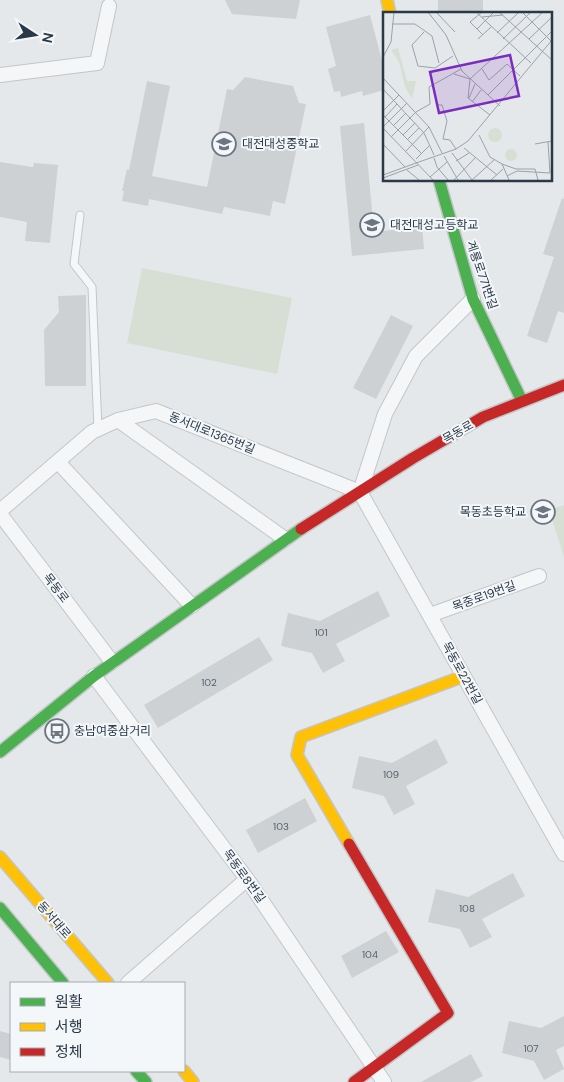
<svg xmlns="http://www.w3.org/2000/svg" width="564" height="1082" font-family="'DM Sans','Noto Sans KR',sans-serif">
	<rect width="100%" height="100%" fill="#e5e8eb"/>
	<path fill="#d7dfd5" d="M142 268 292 298 277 374 127 343Z
		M564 505V557L549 510Z"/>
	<path fill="#ced1d3" d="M225 0H300L296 19 232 14Z
		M438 0H483V14H438Z
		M370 15 384 68V90L363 96 362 91 341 97 340 91 334 92 328 69 336 66 326 27Z
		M245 77 293 86 299 103 306 104 285 204 273 201 270 216 224 207 222 214 149 199 148 206 122 201 124 191H122L127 169 129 170 147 81 170 86 152 176 207 187 227 89 233 90Z
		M364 123 374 232 422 227 424 249 352 256 340 126Z
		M0 162 33 167 34 163 58 165 50 243 25 241 27 222 0 217Z
		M562 198 564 199V313L558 311 547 343 527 336 554 257 543 254Z
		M86 295V386H45L44 330 59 312 58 296Z
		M391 315 413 326 376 399 353 388Z
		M378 591 390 616 336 644 345 661 323 673 312 653 281 646 288 613 320 621Z
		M259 637 273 660 158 728 144 705Z
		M436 739 448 763 406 786 415 804 394 815 384 796 352 788 359 756 392 763Z
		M305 798 317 821 258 853 246 830Z
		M513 873 525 896 482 919 492 937 470 948 460 929 428 922 436 889 468 897Z
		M386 931 399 952 352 978 341 956Z
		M564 1016V1046L556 1050 564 1069 544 1080 534 1061 502 1053 509 1021 541 1028Z
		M0 1031 11 1034V1060L0 1057Z
		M471 1054 483 1076 471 1082H421Z"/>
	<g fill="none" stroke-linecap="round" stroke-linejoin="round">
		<g stroke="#c3c6c9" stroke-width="9">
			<path id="lane" d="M80 215 74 264 92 287 98 429"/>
		</g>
		<g stroke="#c3c6c9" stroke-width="16">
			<path id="street" d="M0 75 97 63 109 6
				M118 420 285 539
				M58 462 192 606
				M360 492 564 854
				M360 492 385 414 416 356 473 299
				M0 511 92 432 118 420 156 411 360 492
				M0 514 112 662
				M430 615 539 576
				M94 676 247 879 384 1082
				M128 983 247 879"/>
		</g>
		<g stroke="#c3c6c9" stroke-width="14">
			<path id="fast" d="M439 180 473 299 522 401
				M0 752 94 676 301 529
				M0 908 63 983
				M136 1071 146 1082"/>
		</g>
		<g stroke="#c3c6c9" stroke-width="14">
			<path id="slow" d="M387 0 390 14
				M349 844 297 755 301 737 464 676
				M0 857 108 983
				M184 1071 193 1082"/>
		</g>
		<g stroke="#c3c6c9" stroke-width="14">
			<path id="jam" d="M301 529 413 458 483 417 564 385
				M349 844 448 1013 354 1082"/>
		</g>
		<use href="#lane" stroke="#f5f6f7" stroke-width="7"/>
		<use href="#street" stroke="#f5f6f7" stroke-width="14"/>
		<use href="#fast" stroke="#4caf50" stroke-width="11"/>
		<use href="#slow" stroke="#ffc107" stroke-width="11"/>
		<use href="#jam" stroke="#c62828" stroke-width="11"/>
	</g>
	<defs>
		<g id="school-ring" transform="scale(1.25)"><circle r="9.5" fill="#f4f7f9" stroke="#6b7680" stroke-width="1.5"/><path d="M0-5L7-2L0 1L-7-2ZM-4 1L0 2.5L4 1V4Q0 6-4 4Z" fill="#6b7680"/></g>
		<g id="bus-ring" transform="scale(1.25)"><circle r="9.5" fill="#f4f7f9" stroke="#6b7680" stroke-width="1.5"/><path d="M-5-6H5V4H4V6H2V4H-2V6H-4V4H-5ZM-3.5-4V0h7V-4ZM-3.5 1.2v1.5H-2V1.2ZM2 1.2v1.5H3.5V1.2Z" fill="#6b7680"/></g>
	</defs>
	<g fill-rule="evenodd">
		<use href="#school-ring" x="224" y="144"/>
		<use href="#school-ring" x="372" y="225"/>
		<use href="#school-ring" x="543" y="512"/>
		<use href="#bus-ring" x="57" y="731"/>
	</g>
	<g text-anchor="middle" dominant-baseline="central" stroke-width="4" stroke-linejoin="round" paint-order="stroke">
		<g font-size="10" fill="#53606b">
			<text x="321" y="632">101</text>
			<text x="209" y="682">102</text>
			<text x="391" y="774">109</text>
			<text x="281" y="826">103</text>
			<text x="467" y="908">108</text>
			<text x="370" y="954">104</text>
			<text x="531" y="1048">107</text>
		</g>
		<g font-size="12" fill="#293947" stroke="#f4f7f9" text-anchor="start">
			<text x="242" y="144">대전대성중학교</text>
			<text x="390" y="225">대전대성고등학교</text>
			<text x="526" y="512" text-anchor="end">목동초등학교</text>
			<text x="74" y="731">충남여중삼거리</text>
		</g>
		<g font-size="12" fill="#293947" stroke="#f4f7f9">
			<text transform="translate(482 275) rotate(71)">계룡로771번길</text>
			<text transform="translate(458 432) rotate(-30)">목동로</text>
			<text transform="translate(212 433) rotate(22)">동서대로1365번길</text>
			<text transform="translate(56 588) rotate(53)">목동로</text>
			<text transform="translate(484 596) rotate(-20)">목중로19번길</text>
			<text transform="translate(462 673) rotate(61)">목동로22번길</text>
			<text transform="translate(244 876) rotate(54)">목동로8번길</text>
			<text transform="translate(54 920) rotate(49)">동서대로</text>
		</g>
	</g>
	<g transform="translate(383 12)">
		<rect width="169" height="169" fill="#e5e8eb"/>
		<path d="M15 36 24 69H33L29 87 22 75 16 50 8 38Z" fill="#d7dfd5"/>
		<path d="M105 123a7 7 0 1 1 14 0a7 7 0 1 1-14 0ZM122 143a6 6 0 1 1 12 0a6 6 0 1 1-12 0Z" fill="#d7dfd5"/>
		<path fill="none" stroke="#9aa2a9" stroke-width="1" d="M45 0 63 23 79 59 117 94M53 0 72 20M93 0 148 51M99 0 87 10 100 23M116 0 169 48M139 0 168 29M99 5 120 3M9 12H32L49 24 56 51M94 17 111 0M41 20 29 33 35 54 52 56 70 44M114 21 136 0M95 27 108 15M120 27 148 0M146 27 169 5M0 45 8 30 11 0M99 57 106 68 124 52 137 64M71 62 87 67M0 66 46 115 59 141M87 67 160 0M87 67 85 86 107 103M0 77 41 121 51 143M105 83 169 19M86 86 92 72M89 90 98 78M55 93H59L64 109 60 127 67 128 73 137M0 99 16 83M0 103 39 142M2 105 14 92M11 113 23 101M0 115 24 91M0 116 50 168M20 123 32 111M96 123 107 145 119 152 126 168M8 125 33 100 47 92 46 75 78 57M25 127 36 116M0 132 22 155M152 132 169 129M81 136 114 163M23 139 46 115M69 141 89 168 111 148M61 144 75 168M51 146 54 155 65 168M33 147 46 134M73 149 86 141M33 151 73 137 85 129 169 28M119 152 133 157H152L155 168M24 158 36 168M0 163 33 151M124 164 134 159 167 161 165 130M47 165 64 150M0 166 35 153M71 168 92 146M108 168 120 157"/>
		<path fill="#7b2cbf" fill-opacity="0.15" stroke="#7b2cbf" stroke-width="2.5" d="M127 43 136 84 56 101 47 60Z"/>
		<rect width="169" height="169" fill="none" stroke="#293947" stroke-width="2.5"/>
	</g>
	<rect x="10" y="982" width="175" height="90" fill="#f4f7f9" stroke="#a3abb2"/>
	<rect x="20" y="998" width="25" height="8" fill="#4caf50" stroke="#a3abb2"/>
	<text x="55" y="1007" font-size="15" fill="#293947">원활</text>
	<rect x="20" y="1023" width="25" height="8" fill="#ffc107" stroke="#a3abb2"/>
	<text x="55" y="1032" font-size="15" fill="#293947">서행</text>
	<rect x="20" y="1048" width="25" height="8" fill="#c62828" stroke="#a3abb2"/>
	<text x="55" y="1057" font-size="15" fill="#293947">정체</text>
	<g transform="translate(35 35) rotate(102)" stroke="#f4f7f9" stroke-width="4" paint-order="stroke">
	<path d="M0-4L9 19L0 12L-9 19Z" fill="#293947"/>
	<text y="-8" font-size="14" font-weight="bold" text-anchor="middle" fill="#293947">N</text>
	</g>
</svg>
